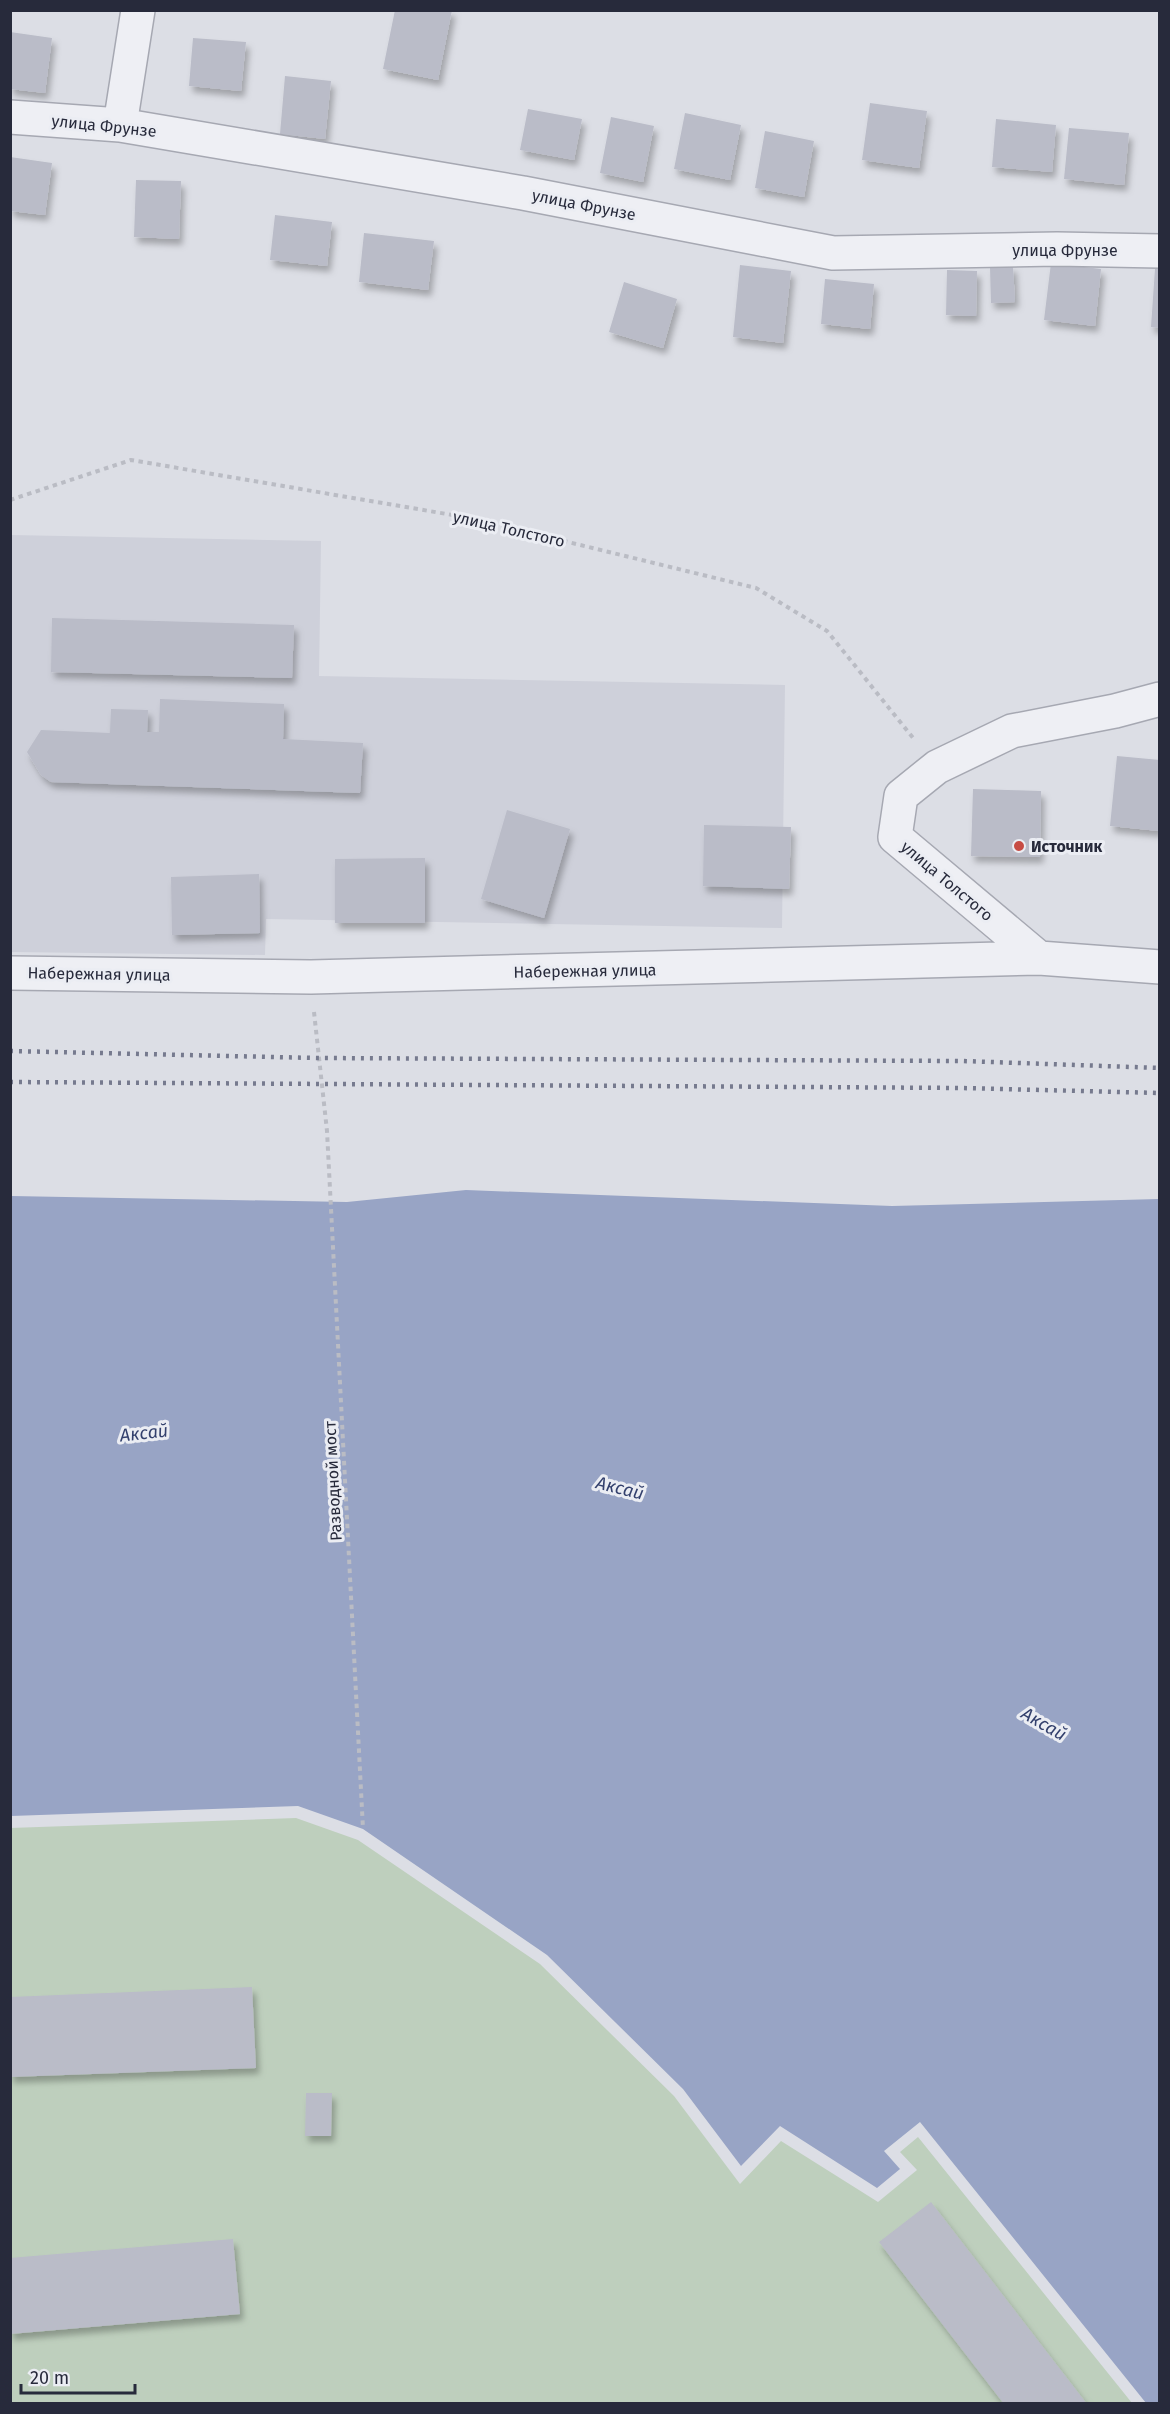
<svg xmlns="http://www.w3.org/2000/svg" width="1170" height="2414" font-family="'Fira Sans',sans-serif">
	<defs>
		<filter id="shadow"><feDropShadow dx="3.5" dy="6" stdDeviation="3" flood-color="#0004"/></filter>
	</defs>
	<rect width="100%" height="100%" fill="#dcdee5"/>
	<path fill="#ced0da" d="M11 535 321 541 319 676 785 685 782 928 266 919 265 955 11 952Z"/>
	<path fill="#becfbd" d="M296 1818 358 1840 540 1964 674 2096 740 2184 781 2141 878 2202 917 2170 900 2152 918 2137 1132 2403H11L10 1828Z"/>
	<path fill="#98a4c5" d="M466 1190 892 1206 1159 1199V2403H1146L920 2122 884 2151 900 2169 877 2188 780 2126 741 2166 683 2089 547 1955 363 1829 298 1806 11 1816V1196L347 1202Z"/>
	<path fill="#babcc8" filter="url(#shadow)" d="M395 10H452L438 80 383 69Z
		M10 32 52 38 45 93 10 89Z
		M193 38 246 42 241 91 189 86Z
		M285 76 331 81 325 139 280 134Z
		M870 103 927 111 919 168 862 160Z
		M528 109 582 119 574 160 520 150Z
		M685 113 741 125 730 180 674 169Z
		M611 117 654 126 643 182 600 173Z
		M996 119 1056 125 1052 172 992 167Z
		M1069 128 1129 133 1124 185 1064 179Z
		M765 131 814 141 804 197 755 188Z
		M10 157 52 163 45 215 10 211Z
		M136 180 181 181 179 239 134 237Z
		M275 215 332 222 327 266 270 260Z
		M364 233 434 241 428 290 359 282Z
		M1051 263 1101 269 1095 326 1044 320Z
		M740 265 791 271 783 343 733 337Z
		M1013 266 1015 302 991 303 990 267Z
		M1155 269H1160V328L1151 327Z
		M947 270 977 271 976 316 946 315Z
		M825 279 874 284 870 329 821 324Z
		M624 282 677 299 663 348 609 332Z
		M52 618 294 625 292 678 51 672Z
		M160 699 284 704 283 739 363 743 360 793 51 782 41 775 27 752 41 730 110 733 111 709 148 710 147 732H159Z
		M1117 756 1160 760 1159 831 1110 826Z
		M973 789 1041 791 1040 857 971 856Z
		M507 810 570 829 544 918 481 899Z
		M704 825 791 827 789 889 703 886Z
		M425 858V923H335V859Z
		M259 874 260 933 172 935 171 877Z
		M252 1987 256 2068 10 2077V1997Z
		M306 2093H332L331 2136H305Z
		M931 2202 1087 2404H1004L879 2242Z
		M233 2239 240 2314 10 2334V2258Z"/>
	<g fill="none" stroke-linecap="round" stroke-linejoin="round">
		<g stroke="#a6a8b2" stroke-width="36">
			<path id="minor" d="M10 117 120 125 523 193 833 253 1057 249 1160 251
				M120 125 138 10
				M1039 958 895 837 901 796 937 767 1012 731 1115 711 1160 699
				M10 973 311 977 1039 958 1160 967"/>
		</g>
		<path stroke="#babcc4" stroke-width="4" stroke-dasharray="4.5 4.5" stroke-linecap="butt" d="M10 500 131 460 470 518 756 588 827 631 914 739
			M314 1012 327 1131 363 1829"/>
		<use href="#minor" stroke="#eeeff4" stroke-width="33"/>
		<path stroke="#767a8e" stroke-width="4.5" stroke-dasharray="3 6" stroke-linecap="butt" d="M10 1051 317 1058 963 1061 1160 1068
			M10 1082 962 1088 1160 1093"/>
	</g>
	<circle fill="#c74c44" stroke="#ebedf3" stroke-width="2" cx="1019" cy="846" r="6"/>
	<g text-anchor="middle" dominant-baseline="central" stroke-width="6" stroke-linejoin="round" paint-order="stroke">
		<g font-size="16" fill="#272a3b" stroke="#ebedf3">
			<text transform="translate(104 126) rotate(6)">улица Фрунзе</text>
			<text transform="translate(584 205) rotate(11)">улица Фрунзе</text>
			<text x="1065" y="250">улица Фрунзе</text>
			<text transform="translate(509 529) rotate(13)">улица Толстого</text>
			<text transform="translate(947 881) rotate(40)">улица Толстого</text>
			<text transform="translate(585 971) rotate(-1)">Набережная улица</text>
			<text transform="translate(99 974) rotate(1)">Набережная улица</text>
			<text transform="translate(333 1481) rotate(-93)">Разводной мост</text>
		</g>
		<g font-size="16" font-weight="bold" fill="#272a3b" stroke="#ebedf3" text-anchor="start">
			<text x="1031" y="846">Источник</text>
		</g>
		<g font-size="18" font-style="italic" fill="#33406d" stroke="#ebedf3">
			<text transform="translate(144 1433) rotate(-6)">Аксай</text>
			<text transform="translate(620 1488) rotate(14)">Аксай</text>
			<text transform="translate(1044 1724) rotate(30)">Аксай</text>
		</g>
	</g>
	<rect width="1170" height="2414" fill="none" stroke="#272a3b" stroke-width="24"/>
	<path d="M21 2384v9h114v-9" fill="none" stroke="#272a3b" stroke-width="3"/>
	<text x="30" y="2384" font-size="18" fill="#272a3b" stroke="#ebedf3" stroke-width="4.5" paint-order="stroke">20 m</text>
</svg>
